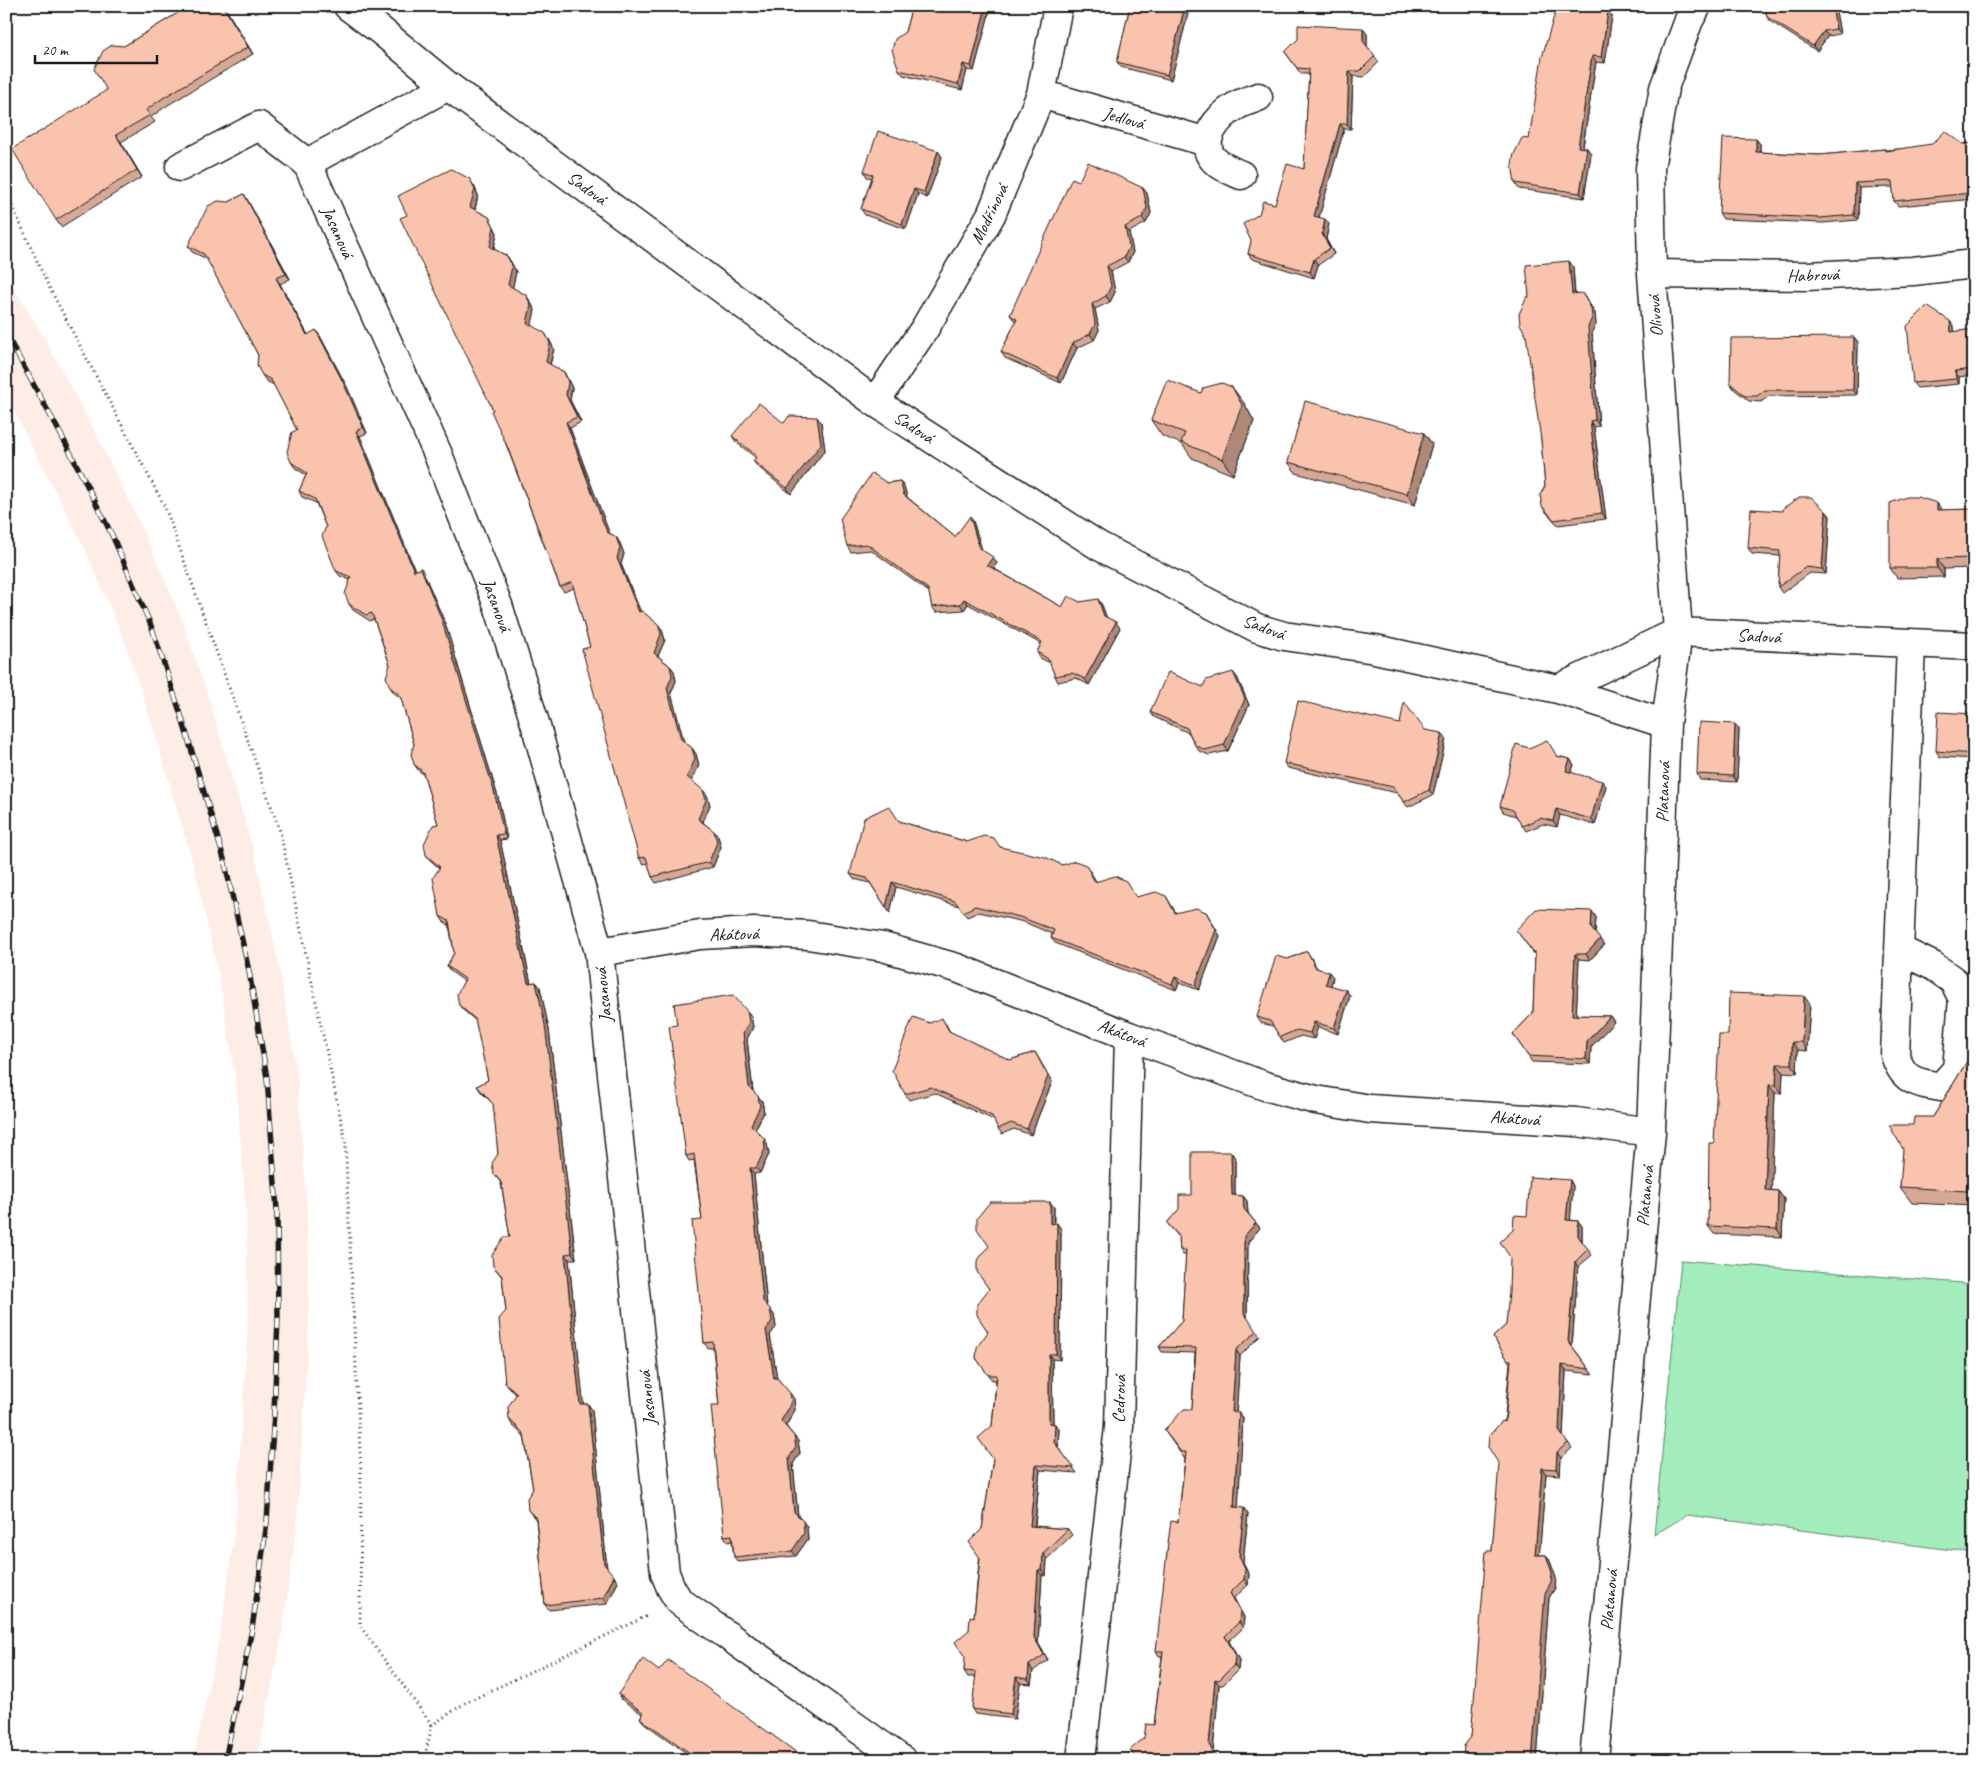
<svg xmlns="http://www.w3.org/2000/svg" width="1980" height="1766" font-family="Caveat,sans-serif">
	<rect width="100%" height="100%" fill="#fff"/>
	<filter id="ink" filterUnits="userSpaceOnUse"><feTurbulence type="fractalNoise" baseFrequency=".02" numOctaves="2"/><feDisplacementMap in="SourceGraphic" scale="10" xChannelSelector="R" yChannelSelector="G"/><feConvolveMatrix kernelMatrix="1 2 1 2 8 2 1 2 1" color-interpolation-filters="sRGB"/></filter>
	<g filter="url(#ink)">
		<path fill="#feede7" d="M6 276 40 330 94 430 139 521 181 617 211 705 254 852 279 965 297 1074 307 1208 309 1320 297 1526 282 1634 257 1760H193L222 1624 236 1519 248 1319 246 1211 236 1082 219 977 194 867 152 724 124 639 84 547 6 396Z"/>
		<path fill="#a3ecbb" stroke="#60846c" d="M1681 1260 1974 1284V1553L1687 1515 1654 1535Z"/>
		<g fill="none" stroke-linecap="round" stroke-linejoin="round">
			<g stroke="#1c1c1c" stroke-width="31">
				<path id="minor" d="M348 6 380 30 448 86 875 402 1099 546 1257 628 1284 636 1375 649 1558 689 1666 724
					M1041 94 1207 142
					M307 163 448 86
					M180 167 259 126 307 163 437 452 498 605 535 723 599 952 665 1573 671 1588 679 1601 902 1760
					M1241 175C1232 171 1221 167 1214 160 1196 141 1219 116 1236 106 1242 102 1251 100 1258 97
					M1652 274 1806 276 1913 271 1974 264
					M875 402 925 328 991 215 1041 94 1058 6
					M1558 689 1678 632 1974 646
					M1900 950 1933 966 1954 981 1963 999 1957 1069 1941 1087C1916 1083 1903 1081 1895 1055L1911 644
					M599 952 700 935 754 932 808 935 883 947 957 968 1129 1036 1265 1086 1316 1100 1370 1109 1576 1122 1651 1132
					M1081 1760 1119 1427 1129 1036
					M1594 1760 1651 1132 1666 724 1678 632 1652 274 1650 168 1664 88 1689 20 1697 6"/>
			</g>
			<path stroke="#1c1c1c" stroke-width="3" stroke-dasharray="1 4" stroke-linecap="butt" d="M6 192 47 283 165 507 280 831 345 1139 361 1472 360 1626 432 1725
				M424 1760 432 1725 465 1703 647 1616"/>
			<use href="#minor" stroke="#fff" stroke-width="28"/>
			<g stroke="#1c1c1c" stroke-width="5.5">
				<path id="rail" d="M6 334 66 444 112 535 152 628 181 715 224 859 249 971 267 1078 277 1210 278 1319 274 1412 267 1522 252 1629 225 1760"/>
			</g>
			<use href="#rail" stroke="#fff" stroke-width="4" stroke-dasharray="11" stroke-linecap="butt"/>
		</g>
		<path fill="#d7a896" stroke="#1c1c1c" d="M183 6H224L253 54 168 105 151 117 155 122 121 142 142 177 61 227 56 220 124 46 181 11Z
			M912 6H991L974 71 967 70 962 90 903 75 899 70 905 32Z
			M1130 6H1190L1171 80 1121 67 1117 62Z
			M1765 6H1837L1835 10 1836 12 1840 34 1828 36 1817 51 1771 22 1767 17Z
			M1612 16 1605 63 1596 62 1583 147 1587 148 1591 154 1584 198 1519 189 1515 183 1529 139Z
			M1367 34V46L1379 62 1364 77 1353 76 1351 129H1344L1319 217 1329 224 1326 239 1334 254 1318 265 1314 278 1252 259 1248 254 1259 214 1275 204 1304 169 1309 74H1301L1285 52Z
			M1756 139 1760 144V152L1820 155 1885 149 1886 150 1974 143V199L1898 206 1894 201 1893 187 1859 188 1858 220 1823 223 1723 219 1719 213Z
			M938 151 942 157 927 198 918 194 906 229 865 215 861 209 872 178 867 177 864 171Z
			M1079 181 1147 193 1151 213 1146 223 1129 232 1133 252 1128 262 1111 271 1115 292 1110 302 1095 309 1099 330 1094 340 1077 348 1061 383 1005 358 1001 352 1016 321 1014 320 1010 315Z
			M474 185 478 195 475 210 489 217 497 233 494 249 507 256 511 262 516 272 512 288 526 295 530 301 535 310 531 326 549 339 554 349 550 365 564 372 572 388 570 400 581 422 570 428 609 533 616 537 620 543 624 554 621 564 640 611 658 624 662 630 665 640 658 656 670 666 674 671 676 681 671 693 684 742 692 748 696 754 699 765 692 781 707 795 710 805 703 822 718 836 721 847 713 867 656 883 652 877 648 863 643 864 639 858 590 647 574 588 564 592 560 587 493 410 407 215Z
			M244 194 247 199 290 279 280 284 308 335 320 336 347 387 367 433 360 436 415 571 421 568 424 574 445 623 498 797 507 839 500 840 531 983 536 982 540 987 549 1030 576 1259H569L583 1404H588L592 1410 607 1569 618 1582 607 1604 549 1610 545 1605 536 1520 528 1510 533 1489 524 1436 512 1425 509 1419 516 1394 509 1388 505 1383 506 1311 502 1277 493 1266 510 1237 501 1183 494 1174 498 1154 494 1105 481 1092 477 1086 488 1080 476 1021 463 1010 459 1005 464 981 450 971 447 966 454 953 449 925 443 921 440 916 439 868 430 860 426 855 438 824 424 775 418 770 414 764V744L401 698 394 693 390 687V665L374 619 370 621 353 610 349 604 350 580 340 576 336 571 326 527 316 503 302 497 299 491 306 475 295 468 291 462 297 430 274 385 266 381 262 375 258 355 207 259 192 252 188 246 229 202Z
			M1569 261 1573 267 1575 293 1586 298 1595 313 1596 324 1592 332 1599 426 1594 427 1606 519 1558 525 1546 512 1542 506 1545 486 1529 297Z
			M1950 321 1954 327V332L1974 329V375L1959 377V384L1917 388 1913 383Z
			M1854 337 1858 342 1857 395 1769 396 1761 402 1749 401 1734 389 1730 383Z
			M1201 393 1244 403 1254 421 1233 475 1192 458 1182 444 1162 436 1151 420Z
			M821 422 825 450 791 494 757 466 753 461 756 458 736 442 732 436 784 423Z
			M1424 433 1432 444 1415 505 1296 473 1288 462Z
			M900 481 904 486 907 497 955 537 973 521 982 550 997 563 993 568 1062 607 1080 602 1102 605 1106 617 1120 628 1089 685 1076 678 1058 682 1055 676 1050 663 1040 658 1037 652 1041 644 968 604 964 610 936 612 932 607 929 592 871 550 851 552 847 546 887 483Z
			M1974 509V568L1944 569V577L1897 578 1890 568 1941 510Z
			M1783 511H1826L1830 516 1826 574 1810 573 1782 593 1778 587 1780 556 1752 554 1748 548Z
			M1237 677 1249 705 1228 751 1209 755 1199 751 1195 745 1189 733 1154 717 1150 712 1203 687Z
			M1974 714V759L1940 757 1936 751Z
			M1739 729 1737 782 1700 780 1697 774Z
			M1425 730 1446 739 1433 795 1408 807 1397 793 1288 768 1284 763Z
			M1557 756 1570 759 1574 765 1571 773 1606 786 1595 825 1560 815 1557 827 1543 824 1526 831 1516 816 1503 812 1500 806Z
			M899 821 967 842 1000 847 1062 865 1090 871 1096 881 1136 897 1166 896 1176 913 1206 912 1220 936 1199 990 1179 983 1176 990 1055 943 1051 938 1052 934 1024 922 979 912 967 917 959 906 896 887 890 913 870 883 854 879 850 874Z
			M1596 917 1595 933 1604 945 1590 960 1579 959 1576 1015 1610 1016 1614 1022 1591 1047 1590 1064 1532 1062 1513 1034 1533 1013 1535 955 1516 930Z
			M1307 951 1317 968 1333 977 1331 986 1346 990 1350 996 1338 1034 1318 1027 1314 1039 1301 1036 1284 1043 1273 1026 1261 1023 1257 1017 1288 959Z
			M1810 1004 1807 1051 1798 1050 1797 1073 1783 1072 1782 1093H1775L1771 1190 1778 1191 1784 1199 1782 1237 1714 1234 1708 1226 1714 1143 1728 1035Z
			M747 1011 751 1016 753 1027 747 1039 753 1091 762 1101 764 1112 755 1130 767 1144 769 1154 760 1173 754 1174 767 1306 774 1315 776 1327 770 1335 777 1378 794 1399 795 1410 786 1426 798 1441 800 1453 793 1464 798 1516 807 1527 808 1539 796 1556 738 1562 734 1557 732 1541 728 1542 724 1536 719 1406 713 1348H708L704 1343 702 1220 694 1160 689 1161 686 1156 677 1025Z
			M930 1023 946 1024 950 1032 1010 1060 1035 1052 1052 1082 1031 1135 1014 1129 1002 1134 998 1129 994 1120 935 1093 909 1100 905 1094Z
			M1974 1050V1206L1912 1203 1900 1187 1913 1125 1933 1117Z
			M1231 1152 1235 1158V1195L1243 1196 1247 1201 1248 1213 1260 1228 1248 1242 1247 1319 1260 1336 1240 1356 1236 1412 1243 1418 1238 1507 1248 1514 1243 1562 1249 1574 1248 1585 1234 1598 1244 1617 1243 1628 1229 1641 1239 1660 1238 1670 1223 1685H1219L1213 1751 1144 1738 1154 1725 1162 1656H1159L1156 1651 1178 1522 1185 1458H1184L1164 1430 1192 1409 1195 1353 1162 1352 1159 1347 1182 1321 1186 1255H1183L1180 1250 1179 1237 1167 1223 1192 1195Z
			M1570 1180 1573 1186 1570 1220 1578 1221 1582 1226V1241L1592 1255 1578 1267 1572 1346 1593 1374 1566 1371 1563 1436 1572 1448 1561 1458 1560 1475 1546 1474 1539 1555H1546L1550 1561 1556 1578 1555 1588 1549 1598 1537 1760H1465L1471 1737 1492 1551 1510 1363 1493 1337 1506 1325 1527 1216Z
			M1054 1207V1223L1061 1229 1060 1360 1052 1359 1053 1424H1055L1059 1429 1058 1447 1077 1473 1040 1470 1035 1526 1068 1529 1072 1535 1047 1559 1046 1576 1042 1575 1038 1643 1048 1660 1033 1671 1031 1684 1020 1683 1015 1719 975 1714 972 1709 976 1677H968L964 1671 969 1630 974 1617 982 1529 993 1459 992 1426 996 1380H992L976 1358 988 1332 989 1246Z
			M659 1671 807 1760H696L644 1723 640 1718 642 1714 621 1699 618 1694Z"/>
		<path fill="#af887a" stroke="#1c1c1c" d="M223 6H224L253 54 248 47Z
			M986 6H991L974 71 971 66Z
			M1185 6H1190L1171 80 1167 75Z
			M1831 6H1837L1835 10 1836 12 1840 34 1836 29Z
			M1608 11 1612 16 1605 63 1601 57Z
			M1363 28 1367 34V47L1363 41Z
			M1824 31 1828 36 1817 51 1813 46Z
			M1592 56 1596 62 1582 152 1578 147Z
			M963 64 967 70 962 90 958 84Z
			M1349 71 1353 76 1351 129 1347 124Z
			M1340 124 1344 129 1318 221 1314 216Z
			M116 135 121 142 142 177 137 170Z
			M1756 139 1760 144V157L1756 152Z
			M1587 148 1591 154 1584 198 1580 193Z
			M938 151 942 157 927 198 924 192Z
			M470 179 478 195 474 213 470 207Z
			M1855 183 1859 188 1858 220 1854 215Z
			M1970 183 1974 188V197L1971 193Z
			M1143 188 1147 193 1151 213 1146 223 1142 218Z
			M914 189 918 194 906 229 902 224Z
			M244 194 247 199 290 279 286 274Z
			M489 217 497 233 493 252 490 247Z
			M1325 219 1329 224 1326 239 1334 254 1322 234Z
			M1125 227 1129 232 1133 252 1128 262 1124 257Z
			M507 256 511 262 516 272 512 291 508 285Z
			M1314 259 1318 265 1314 278 1310 272Z
			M1569 261 1573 267 1575 299 1572 294Z
			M1107 266 1111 271 1115 292 1110 302 1106 296Z
			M276 278 280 284 311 341 307 335Z
			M1582 293 1595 313 1596 324 1592 332 1599 426 1595 420Z
			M526 295 535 310 531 329 527 323Z
			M1092 304 1095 309 1099 330 1094 340 1090 334Z
			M1950 321 1954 327 1955 337 1951 332Z
			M316 330 320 336 347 387 367 433 363 427Z
			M545 333 554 349 549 368 546 362Z
			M1854 337 1858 342 1857 395 1853 390Z
			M1073 343 1077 348 1061 383 1057 378Z
			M1955 371 1959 377V384L1956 379Z
			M564 372 572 388 570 400 581 422 577 417 566 395Z
			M1232 387 1244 403 1254 421 1233 475 1222 459Z
			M817 417 821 422 825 450 791 494 787 488Z
			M1590 421 1594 427 1606 519 1602 513Z
			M566 422 570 428 611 537 607 532 601 517Z
			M356 431 360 436 418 577 414 571Z
			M1424 433 1432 444 1415 505 1407 494Z
			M900 481 904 486 908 500 904 495Z
			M1937 503 1944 513 1937 510Z
			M1826 511 1830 516 1826 574 1822 569Z
			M970 516 973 521 983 553 979 548Z
			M616 537 620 543 624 554 621 564 643 617 639 612 617 558Z
			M993 557 997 563 991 571 987 565Z
			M1937 559 1944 569V577L1937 568Z
			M421 568 424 574 445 623 498 797 507 839 504 834Z
			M964 599 968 604 964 610 960 604Z
			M1098 599 1102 605 1108 621 1104 616Z
			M1116 622 1120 628 1089 685 1085 679Z
			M658 624 662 630 665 640 657 658 654 653Z
			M670 666 674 671 676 681 671 693 685 745 681 739 667 688Z
			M1233 672 1237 677 1249 705 1228 751 1224 745Z
			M1735 724 1739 729 1737 782 1733 776Z
			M1442 733 1446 739 1433 795 1429 790Z
			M692 748 696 754 699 765 691 783 687 777Z
			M1570 759 1574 765 1570 777 1566 771Z
			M1602 781 1606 786 1595 825 1591 819Z
			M703 790 707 795 710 805 702 824 698 819Z
			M1556 809 1560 815 1557 827 1553 821Z
			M714 831 718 836 721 847 713 867 709 862Z
			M496 835 500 840 532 989 528 983Z
			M892 882 896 887 890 913 886 907Z
			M1592 911 1596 917 1595 934 1591 928Z
			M1206 912 1220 936 1199 990 1195 985Z
			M1600 939 1604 945 1590 960 1586 954Z
			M1575 954 1579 959 1576 1021 1572 1015Z
			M1329 972 1333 977 1330 990 1326 984Z
			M1175 977 1179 983 1176 990 1172 984Z
			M536 982 540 987 549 1030 576 1259 572 1253Z
			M1346 990 1350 996 1338 1034 1334 1028Z
			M1804 996 1810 1004 1807 1051 1802 1042Z
			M747 1011 751 1016 753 1027 747 1039 753 1092 749 1087 743 1033Z
			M1610 1016 1614 1022 1591 1047 1590 1064 1586 1059 1587 1041Z
			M1314 1022 1318 1027 1314 1039 1310 1033Z
			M1792 1042 1798 1050 1797 1073 1792 1064Z
			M1035 1052 1052 1082 1031 1135 1027 1129Z
			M1777 1064 1783 1072 1782 1093 1776 1085Z
			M1769 1085 1775 1093 1771 1198 1765 1190Z
			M758 1096 762 1101 764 1112 754 1131 751 1125Z
			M764 1138 767 1144 769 1154 760 1173 756 1168Z
			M1231 1152 1235 1158V1201L1232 1195Z
			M750 1168 754 1174 767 1307 763 1301Z
			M1570 1180 1573 1186 1570 1225 1566 1220Z
			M1967 1180 1974 1189V1200L1967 1191Z
			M1778 1191 1784 1199 1782 1237 1777 1229Z
			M1243 1196 1247 1201 1248 1214 1244 1209Z
			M1050 1202 1054 1207 1053 1229 1050 1224Z
			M1578 1221 1582 1226V1241L1578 1236Z
			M1057 1223 1061 1229 1060 1360 1056 1354Z
			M1256 1223 1260 1228 1248 1242 1247 1319 1244 1313V1236Z
			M565 1254 569 1259 584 1410 580 1404Z
			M1575 1262 1578 1267 1572 1346 1568 1341Z
			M770 1309 774 1315 776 1327 770 1335 778 1384 774 1378 766 1330Z
			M1236 1350 1240 1356 1236 1418 1232 1412Z
			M1049 1354 1052 1359 1053 1429 1049 1423Z
			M1562 1365 1566 1371 1563 1437 1559 1431Z
			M790 1393 794 1399 795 1410 785 1427 781 1421Z
			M588 1404 592 1410 607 1570 604 1564Z
			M1239 1412 1243 1418 1238 1512 1234 1507Z
			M1055 1424 1059 1429 1058 1447 1054 1442Z
			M794 1436 798 1441 800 1453 793 1464 798 1517 794 1512 789 1458Z
			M1557 1452 1561 1458 1560 1475 1556 1469Z
			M1036 1465 1040 1470 1034 1532 1030 1526Z
			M1542 1468 1546 1474 1539 1560 1535 1555Z
			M1244 1508 1248 1514 1243 1562 1249 1574 1248 1585 1244 1579 1239 1556Z
			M803 1521 807 1527 808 1539 796 1556 792 1551Z
			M1043 1553 1047 1559 1046 1576 1042 1570Z
			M1546 1555 1550 1561 1556 1578 1555 1588 1549 1598 1537 1760H1532Z
			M1038 1570 1042 1575 1038 1643 1048 1660 1034 1637Z
			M614 1576 618 1582 607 1604 603 1598Z
			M1230 1593 1244 1617 1243 1628 1239 1622Z
			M1225 1636 1239 1660 1238 1670 1234 1665Z
			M1029 1665 1033 1671 1031 1684 1028 1679Z
			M1016 1677 1020 1683 1015 1719 1011 1714Z
			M1215 1679 1219 1685 1213 1751 1209 1745Z"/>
		<path fill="#fac3ae" stroke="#1c1c1c" d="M183 6H223L248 47 163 98 146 110 150 115 116 135 137 170 56 220 12 149 107 90 94 69 103 51 112 45 124 46 181 11Z
			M912 6H986L971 66 963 64 958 84 899 70 892 50 895 39 905 32Z
			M1130 6H1185L1167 75 1117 62Z
			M1557 6H1575L1608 11 1601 57 1592 56 1578 147 1587 148 1580 193 1515 183 1512 164 1514 154 1522 138 1529 139 1542 57Z
			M1765 6H1831L1832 7 1836 29 1824 31 1813 46 1767 17Z
			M1298 25 1363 28V41L1375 56 1360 71H1349L1347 124H1340L1314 216 1325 219 1322 234 1330 248 1314 259 1310 272 1248 254 1251 241 1243 224 1259 214 1263 201 1275 204 1287 164 1304 169 1309 69 1297 68 1285 52 1298 39Z
			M878 131 938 151 924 192 914 189 902 224 861 209 873 175 864 171Z
			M1945 131 1963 144 1974 143V182L1970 183 1971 193 1894 201 1892 181 1855 183 1854 215 1820 218 1719 213 1723 138 1756 139V152L1820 155 1885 149V151L1932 144Z
			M1088 162 1143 188 1147 208 1142 218 1125 227 1129 247 1124 257 1107 266 1111 286 1106 296 1092 304 1095 324 1090 334 1073 343 1057 378 1001 352 1017 319 1010 315 1036 256 1072 178 1079 181Z
			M451 169 470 179 475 189 470 207 489 217 494 227 490 247 507 256 512 266 508 285 526 295 531 305 527 323 545 333 550 343 546 362 564 372 568 382 566 395 577 417 566 422 601 517 607 532 616 537 620 548 617 558 639 612 642 611 658 624 661 634 654 653 670 666 672 676 667 688 681 739 692 748 695 759 687 777 703 790 706 800 698 819 714 831 717 842 709 862 652 877 646 857 639 858 582 649 590 647 572 582 560 587 507 446 491 411 493 410 400 218 407 215 398 196Z
			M244 194 286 274 276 278 307 335 316 330 343 382 363 427 356 431 414 571 421 568 441 618 494 791 504 834 496 835 528 983 536 982 545 1025 572 1253 565 1254 580 1404H588L604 1564 614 1576 603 1598 545 1605 536 1518 528 1510 527 1498 533 1489 524 1434 509 1419 508 1407 517 1393 505 1383 499 1319 506 1311 502 1276 493 1266 492 1255 504 1237H510L501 1182 494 1174 492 1163 498 1154 493 1104 477 1086 488 1080 475 1019 459 1005 457 994 465 979 447 966 454 953 449 921 440 916 433 878 440 867 426 855 424 844 433 825 438 824 423 772 414 764 411 754 414 744 400 695 390 687 386 677 390 665 372 613 366 615 349 604 345 594 351 577 336 571 322 536 326 527 315 499 299 491 307 473 291 462 287 452 292 432 297 430 271 380 262 375 257 366 258 355 204 254 188 246 208 206 218 201 229 202Z
			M1569 261 1572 294 1582 293 1591 308 1592 318 1588 327 1595 420 1590 421 1602 513 1554 520 1542 506 1540 495 1545 486 1541 440 1526 335 1520 324 1519 314 1527 297H1529L1526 265Z
			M1927 306 1950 321 1951 332 1974 329V369L1955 371 1956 379 1913 383 1907 326Z
			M1854 337 1853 390H1765L1757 396H1745L1730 383 1731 338Z
			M1167 380 1201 393 1203 388 1222 383 1232 387 1242 405 1222 459 1181 442 1185 433 1151 420Z
			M1305 401 1424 433 1407 494 1288 462Z
			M759 403 784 423 789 416 817 417 821 444 787 488 753 461 757 456 732 436Z
			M872 473 887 483 900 481 904 495 955 537 970 516 979 548 993 557 987 565 1062 607 1068 596 1080 602 1098 599 1104 616 1116 622 1085 679 1072 673 1055 676 1048 659 1037 652 1042 642 964 599 960 604 932 607 928 589 867 544 847 546 840 519Z
			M1800 497H1811L1826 511 1822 569 1806 567 1778 587 1780 551 1748 548 1751 509 1783 511V508Z
			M1907 497H1918L1937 503V510L1974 509V558L1937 559V568H1890V503Z
			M1168 672 1203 687 1206 680 1233 672 1245 699 1224 745 1205 750 1195 745 1187 728 1150 712Z
			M1298 701 1400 724 1404 702 1425 730 1442 733 1429 790 1404 802 1393 787 1284 763Z
			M1938 712 1974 714V754L1936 751Z
			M1699 722 1735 724 1733 776 1697 774Z
			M1547 740 1557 756 1570 759 1566 771 1602 781 1591 819 1556 809 1553 821 1540 818 1522 826 1513 810 1500 806 1516 744 1529 748Z
			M889 806 899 821 967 842 984 836 994 838 1000 847 1045 857 1062 865 1075 861 1086 865 1095 882 1115 876 1126 881 1136 897 1156 892 1166 896 1175 913 1196 908 1206 912 1216 930 1195 985 1175 977 1172 984 1051 938 1054 930 1020 917 975 906 963 912 955 901 892 882 886 907 867 878 850 874 864 818Z
			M1536 909 1592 911 1591 928 1600 939 1586 954H1575L1572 1015 1610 1016 1587 1041 1586 1059 1528 1056 1513 1034 1533 1013 1535 952H1533L1516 930Z
			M1307 951 1316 968 1329 972 1326 984 1346 990 1334 1028 1314 1022 1310 1033 1297 1030 1280 1037 1270 1021 1257 1017 1276 956 1288 959Z
			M1729 993 1804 996 1802 1042H1792V1064H1777L1776 1085H1769L1765 1190 1778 1191 1777 1229 1708 1226 1709 1143H1714L1719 1035H1728Z
			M733 995 747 1011 749 1022 743 1033 749 1087 758 1096 760 1106 751 1125 764 1138 765 1149 756 1168H750L763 1301 770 1309 772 1321 766 1330 774 1378H777L790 1393 791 1404 781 1421 794 1436 796 1447 789 1458 794 1512 803 1521 804 1533 792 1551 734 1557 732 1535 724 1536 711 1406H719L713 1342 704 1343 692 1221 702 1220 694 1154 686 1156 669 1026 677 1025 674 1004Z
			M913 1017 930 1023 942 1018 949 1031 1010 1060 1035 1052 1048 1076 1027 1129 1011 1123 998 1129 992 1116 931 1087 905 1094 892 1070Z
			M1974 1050V1181L1967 1180V1191L1900 1187 1903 1149 1889 1125H1913L1914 1117H1933Z
			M1192 1152H1231L1232 1195 1243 1196 1244 1209 1256 1223 1244 1236V1313L1257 1331 1236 1350 1232 1412H1239L1234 1507 1244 1508 1239 1556 1245 1568 1244 1579 1230 1593 1240 1611 1239 1622 1225 1636 1235 1654 1234 1665 1219 1680 1215 1679 1209 1745 1218 1760H1137L1130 1750 1144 1738 1146 1724 1154 1725 1163 1651H1156L1168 1543 1171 1521 1178 1522 1186 1452H1181L1164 1430 1184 1409H1192L1196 1348 1159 1347 1182 1321 1186 1250H1180L1179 1236 1167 1223 1179 1209V1195H1192Z
			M1530 1177 1570 1180 1566 1220 1578 1221V1236L1588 1249 1575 1262 1568 1341 1589 1369 1562 1365 1559 1431 1568 1443 1557 1452 1556 1469 1542 1468 1535 1555H1546L1552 1573 1551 1582 1545 1593 1532 1760H1465L1463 1758 1464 1746 1471 1737 1486 1551H1492L1499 1464 1488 1447 1489 1436 1502 1421 1505 1422 1511 1360H1508L1493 1337 1506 1325 1509 1292 1510 1257 1500 1242 1513 1230 1514 1215 1527 1216Z
			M990 1202H1050V1224L1057 1223 1056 1354H1049V1423L1055 1424 1054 1442 1074 1468 1036 1465 1030 1526 1068 1529 1043 1553 1042 1570H1038L1034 1637 1044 1655 1029 1665 1028 1679 1016 1677 1011 1714 972 1709 976 1672 964 1671 965 1657 955 1642 969 1630 970 1616 974 1617 980 1558 969 1542 982 1529 993 1459 978 1438 992 1426 997 1375H988L976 1358 977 1347 988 1332 977 1315V1304L989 1289 977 1272V1261L989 1246 977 1229V1218Z
			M643 1659 659 1671 668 1660 807 1760H700L640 1718 644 1713 618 1694Z"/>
	</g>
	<g text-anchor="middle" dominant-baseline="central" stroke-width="4.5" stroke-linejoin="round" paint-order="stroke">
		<g font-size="18" fill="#1c1c1c" stroke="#fff">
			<text transform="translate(1124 118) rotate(16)">Jedlová</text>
			<text transform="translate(587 188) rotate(36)">Sadová</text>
			<text transform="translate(989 214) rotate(-64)">Modřínová</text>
			<text transform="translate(338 232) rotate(66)">Jasanová</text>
			<text transform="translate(1813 275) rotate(-2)">Habrová</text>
			<text transform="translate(1655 316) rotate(-94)">Olivová</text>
			<text transform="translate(914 427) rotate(33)">Sadová</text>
			<text transform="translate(497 605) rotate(70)">Jasanová</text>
			<text transform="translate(1264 627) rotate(20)">Sadová</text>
			<text transform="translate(1759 636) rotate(3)">Sadová</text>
			<text transform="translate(1663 792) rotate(-88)">Platanová</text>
			<text transform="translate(734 934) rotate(-2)">Akátová</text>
			<text transform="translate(603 995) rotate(-96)">Jasanová</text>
			<text transform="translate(1122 1033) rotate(21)">Akátová</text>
			<text transform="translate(1515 1118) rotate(4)">Akátová</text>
			<text transform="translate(1645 1196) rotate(-85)">Platanová</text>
			<text transform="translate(647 1398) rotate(-96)">Jasanová</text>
			<text transform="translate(1119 1399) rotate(-88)">Cedrová</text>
			<text transform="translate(1609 1600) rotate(-85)">Platanová</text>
		</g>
	</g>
	<rect width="1980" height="1766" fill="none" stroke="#fff" stroke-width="25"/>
	<rect x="12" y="12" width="1955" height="1741" fill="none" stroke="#1c1c1c" stroke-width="2" filter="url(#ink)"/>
	<path d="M35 55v8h122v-8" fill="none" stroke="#1c1c1c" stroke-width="2.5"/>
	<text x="42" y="55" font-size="15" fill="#1c1c1c" stroke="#ffffff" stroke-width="4" paint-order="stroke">20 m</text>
</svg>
